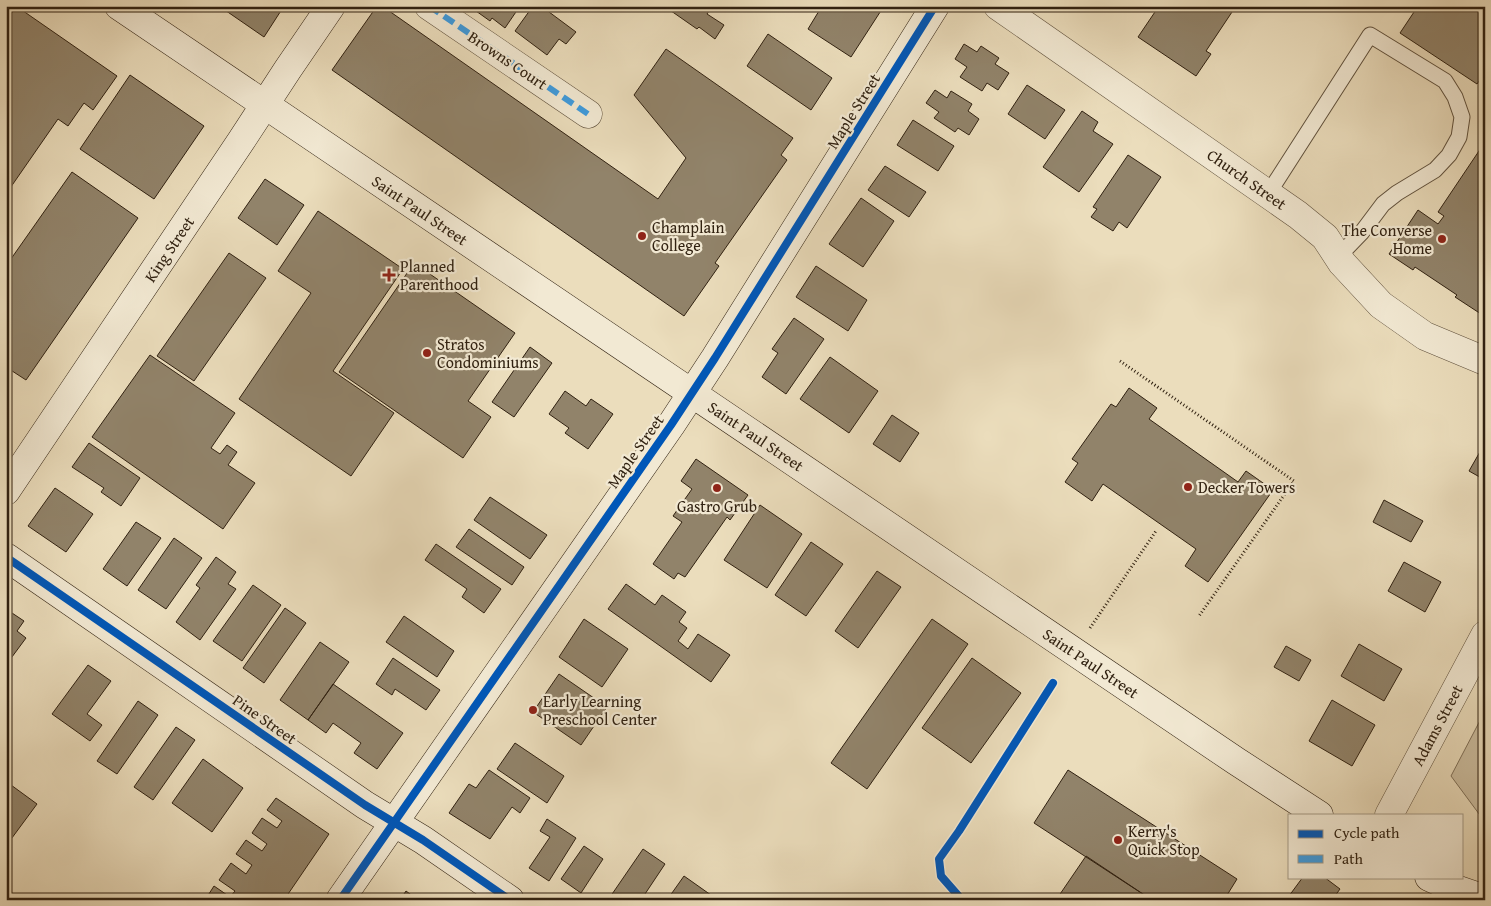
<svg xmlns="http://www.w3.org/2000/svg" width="1491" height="906" font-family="'Gentium Book Plus',serif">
	<rect width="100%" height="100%" fill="#ebddbc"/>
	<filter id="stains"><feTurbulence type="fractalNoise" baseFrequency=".004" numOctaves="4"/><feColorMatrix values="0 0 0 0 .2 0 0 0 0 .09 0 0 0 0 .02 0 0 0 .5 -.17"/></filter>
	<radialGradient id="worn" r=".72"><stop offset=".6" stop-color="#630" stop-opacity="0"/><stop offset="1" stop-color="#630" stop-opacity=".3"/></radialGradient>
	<path fill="#cbbd9f" stroke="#7e6f58" d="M1485 711V822L1451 776Z"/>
	<path fill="#91836a" stroke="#302111" d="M6 6H16L117 76 93 110 84 103 68 126 58 119 6 194Z
		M219 6H284L264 37Z
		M377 6H382L658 199 686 158 634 95 666 49 793 138 781 155 787 160 715 263 719 266 684 316 332 70Z
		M480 6H520L505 28 492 18 490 21 476 11Z
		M533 6H541L576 32 566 44 559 39 547 55 515 31Z
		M664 6H712L707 14 724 25 715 39 699 27 697 29Z
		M822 6H884L851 57 808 29Z
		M1159 6H1185L1190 9 1192 6H1236L1206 51 1211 54 1196 76 1138 37Z
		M1418 6H1485V80L1482 77 1477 84 1400 33Z
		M768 34 832 78 811 110 747 66Z
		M964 44 977 52 981 46 999 58 995 64 1009 73 998 90 987 83 982 91 960 77 967 67 955 59Z
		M130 75 204 126 154 199 80 149Z
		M1027 85 1065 110 1045 139 1008 114Z
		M935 90 947 98 951 91 972 104 968 111 979 119 969 135 958 128 955 132 934 118 939 112 926 103Z
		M1082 111 1098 122 1093 131 1113 144 1079 192 1043 167Z
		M913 120 954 146 938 171 897 145Z
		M1485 142V308L1481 314 1455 297 1457 295 1415 267 1413 270 1389 254 1418 210 1438 224 1444 216 1438 212Z
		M1128 155 1161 177 1127 228 1119 222 1113 231 1091 217 1097 209 1093 207Z
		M885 166 926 192 909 217 868 190Z
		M72 172 138 218 26 380 6 367V266Z
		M265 179 304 205 277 245 238 218Z
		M861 198 894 221 863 267 829 244Z
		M318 211 403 269 333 371 394 413 351 476 239 399 311 293 278 271Z
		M229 253 266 278 194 381 157 356Z
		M414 263 515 333 468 401 491 417 463 458 339 372Z
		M816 266 867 300 848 331 796 297Z
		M794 318 824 339 786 394 762 377 778 353 772 349Z
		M530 347 552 363 514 417 492 402Z
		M150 355 235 413 211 448 220 454 227 445 237 452 228 465 255 483 223 529 92 437Z
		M830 357 878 391 849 433 800 399Z
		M1129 388 1157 408 1149 419 1238 482 1246 471 1273 490 1208 582 1185 566 1196 549 1103 484 1092 501 1065 482 1078 463 1072 459 1111 404 1116 407Z
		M565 391 586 406 591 399 613 414 588 449 565 433 569 428 549 414Z
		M892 415 919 433 900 462 873 444Z
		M89 443 140 478 121 506 101 492 104 488 72 467Z
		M1485 443V480L1469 471Z
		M696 459 748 495 730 520 727 517 685 577 678 573 674 579 653 564 682 522 673 516 692 489 681 481Z
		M55 488 93 514 66 552 28 526Z
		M490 497 547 535 530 559 474 520Z
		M1384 500 1423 521 1411 542 1373 522Z
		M760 505 802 534 767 588 724 560Z
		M136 522 161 538 127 586 103 569Z
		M469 529 524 567 512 585 456 547Z
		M174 538 202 558 166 609 138 590Z
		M811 542 843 564 806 616 775 595Z
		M436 544 501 589 484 613 462 597 467 589 425 560Z
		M216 557 236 572 228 584 236 589 200 640 176 622 200 588 196 585Z
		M1404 562 1441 582 1425 612 1388 591Z
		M877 571 901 587 858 648 835 631Z
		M626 584 655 605 662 595 686 612 679 622 687 628 678 641 688 649 698 634 730 655 711 682 608 609Z
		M253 585 281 605 242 661 213 641Z
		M285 608 306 623 264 683 243 668Z
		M6 609 24 621 17 631 26 638 6 665Z
		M404 616 454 651 437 677 386 642Z
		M584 619 628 649 602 687 559 657Z
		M932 619 968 644 867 789 831 763Z
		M320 642 349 662 308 720 280 700Z
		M1359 644 1402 669 1384 701 1341 676Z
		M1286 646 1311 660 1299 681 1274 667Z
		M393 658 440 690 426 710 395 689 392 695 376 684Z
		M972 658 1021 693 971 763 922 728Z
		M88 665 111 681 87 714 102 725 90 741 52 714Z
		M559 674 607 707 581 745 533 712Z
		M333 684 403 733 377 769 354 753 361 743 333 723 326 733 308 720Z
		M1332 700 1375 725 1352 766 1309 741Z
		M138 701 158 715 117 774 97 761Z
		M176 727 195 740 153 800 134 787Z
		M515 743 564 776 547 803 497 769Z
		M203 759 243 788 212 832 172 803Z
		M489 770 530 798 520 813 512 807 490 839 449 813 469 784 476 788Z
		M1068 770 1237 879 1224 900H1152L1034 823Z
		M11 785 37 804 6 846V791Z
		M276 798 329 834 284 900H205L214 886 230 897 235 891 219 880 231 863 246 874 252 865 236 854 246 840 262 851 267 844 252 833 262 818 277 828 282 821 267 810Z
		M547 819 576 838 549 881 529 868 550 837 540 831Z
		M584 846 603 859 581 893 561 879Z
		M643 849 665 864 641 900H608Z
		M1086 856 1152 900H1056Z
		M684 876 718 900H667Z
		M1303 877H1324L1340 889 1332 900H1286Z
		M406 891 418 900H400Z"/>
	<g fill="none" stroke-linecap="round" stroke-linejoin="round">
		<g stroke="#5f503c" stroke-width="17">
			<path id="lane" d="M1268 194 1370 35 1445 81 1455 97 1462 117 1459 137 1449 155 1435 170 1397 193 1383 204 1362 232 1338 257"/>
		</g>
		<g stroke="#5f503c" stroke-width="29">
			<path id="street" d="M429 6 588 114
				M998 6 1298 215 1325 237 1342 263 1381 305 1425 336 1485 361
				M1389 815 1485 635"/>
		</g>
		<g stroke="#302111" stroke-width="29">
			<path id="secondary" d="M119 6 1236 761 1319 815
				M6 491 241 141 288 69 331 6
				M6 557 365 805 423 840 510 900
				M1429 877 1453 888 1485 899
				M340 900 671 425 715 358 935 6"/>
		</g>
		<path stroke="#302111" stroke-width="3" stroke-dasharray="1 2.5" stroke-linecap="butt" d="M1120 361 1294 481 1199 616
			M1090 628 1156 531"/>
		<use href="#lane" stroke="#f2e9d3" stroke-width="15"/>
		<use href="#street" stroke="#f2e9d3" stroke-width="28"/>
		<use href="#secondary" stroke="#f2e9d3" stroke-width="28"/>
		<path stroke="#3e9bde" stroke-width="6" stroke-dasharray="12 6" stroke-linecap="butt" d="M429 6 588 114"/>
		<g stroke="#f2e9d3" stroke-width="11">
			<path id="cycleway" d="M6 557 365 805 423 840 510 900
				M340 900 671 425 715 358 935 6
				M962 900 941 876 939 859 959 831 1053 683"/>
		</g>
		<use href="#cycleway" stroke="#0057b8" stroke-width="8"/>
	</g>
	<g fill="#8f2418" stroke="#f2e9d3" stroke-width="2">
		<circle cx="642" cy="236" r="5"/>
		<circle cx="1442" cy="239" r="5"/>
		<path d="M386.5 267.5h5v5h5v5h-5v5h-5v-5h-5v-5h5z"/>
		<circle cx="427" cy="353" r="5"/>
		<circle cx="1188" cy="487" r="5"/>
		<circle cx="717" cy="488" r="5"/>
		<circle cx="533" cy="710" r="5"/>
		<circle cx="1118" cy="840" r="5"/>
	</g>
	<g text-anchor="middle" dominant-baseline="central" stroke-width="4.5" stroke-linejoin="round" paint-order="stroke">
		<g font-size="16" fill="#302111" stroke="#f2e9d3">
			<text transform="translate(508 60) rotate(34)">Browns Court</text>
			<text transform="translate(853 111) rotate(-58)">Maple Street</text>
			<text transform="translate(1247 179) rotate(35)">Church Street</text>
			<text transform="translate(420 210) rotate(34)">Saint Paul Street</text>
			<text transform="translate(169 249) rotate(-56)">King Street</text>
			<text transform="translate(756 436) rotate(34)">Saint Paul Street</text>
			<text transform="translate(635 451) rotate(-55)">Maple Street</text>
			<text transform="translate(1091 663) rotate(34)">Saint Paul Street</text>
			<text transform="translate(265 719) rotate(35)">Pine Street</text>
			<text transform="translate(1437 725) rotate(-62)">Adams Street</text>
		</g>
		<g font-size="16" fill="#302111" stroke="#f2e9d3" text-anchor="start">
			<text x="652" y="227">Champlain<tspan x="652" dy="18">College</tspan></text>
			<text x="1432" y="230" text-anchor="end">The Converse<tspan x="1432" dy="18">Home</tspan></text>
			<text x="400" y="266">Planned<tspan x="400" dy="18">Parenthood</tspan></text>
			<text x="437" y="344">Stratos<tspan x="437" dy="18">Condominiums</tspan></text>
			<text x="1198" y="487">Decker Towers</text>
			<text x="717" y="506" text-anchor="middle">Gastro Grub</text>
			<text x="543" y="701">Early Learning<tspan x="543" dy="18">Preschool Center</tspan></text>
			<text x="1128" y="831">Kerry's<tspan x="1128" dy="18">Quick Stop</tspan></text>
		</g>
	</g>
	<rect width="1491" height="906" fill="none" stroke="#ebddbc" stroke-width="25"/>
	<rect x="8" y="8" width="1476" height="891" fill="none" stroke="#302111" stroke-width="2.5"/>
	<rect x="12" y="12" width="1466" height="881" fill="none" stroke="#302111"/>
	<rect x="1288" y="814" width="175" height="65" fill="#f2e9d3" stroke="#a49985"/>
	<rect x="1298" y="830" width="25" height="8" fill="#0057b8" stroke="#a49985"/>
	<text x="1334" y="838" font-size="15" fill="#302111">Cycle path</text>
	<rect x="1298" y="855" width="25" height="8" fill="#3e9bde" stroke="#a49985"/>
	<text x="1334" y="864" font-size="15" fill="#302111">Path</text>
	<rect width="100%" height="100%" filter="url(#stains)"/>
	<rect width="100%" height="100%" fill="url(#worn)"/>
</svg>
